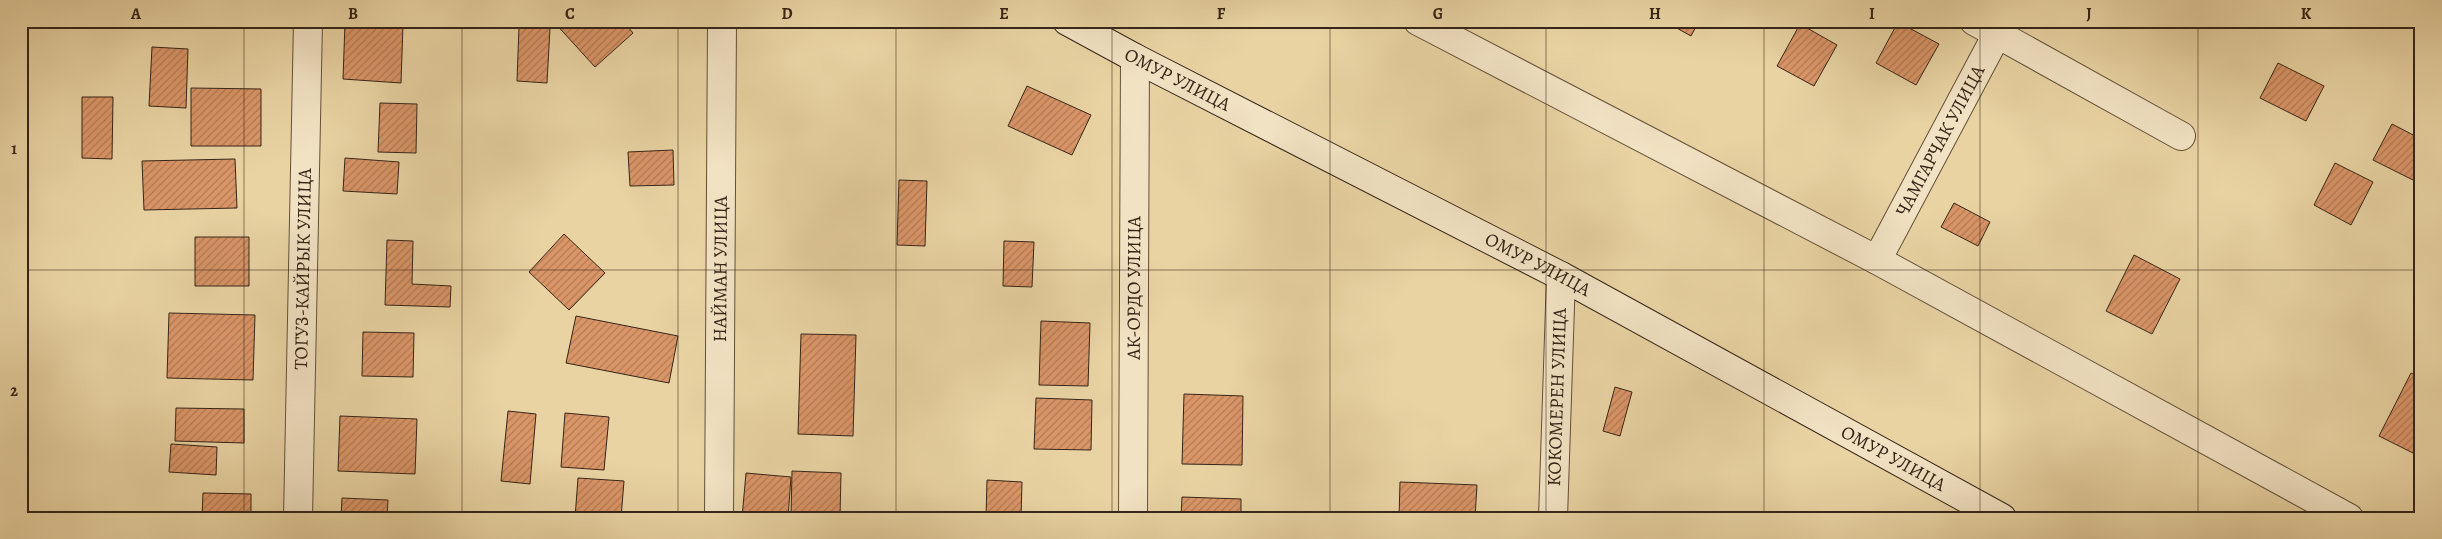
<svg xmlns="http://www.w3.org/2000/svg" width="2442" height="539" font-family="Alegreya,serif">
	<defs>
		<pattern id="building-hatch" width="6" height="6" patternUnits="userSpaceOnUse" patternTransform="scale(1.25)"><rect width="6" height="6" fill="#db9668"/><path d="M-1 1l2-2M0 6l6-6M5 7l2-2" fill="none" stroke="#b27a55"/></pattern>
	</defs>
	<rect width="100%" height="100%" fill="#e9d3a3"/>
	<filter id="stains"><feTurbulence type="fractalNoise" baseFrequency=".004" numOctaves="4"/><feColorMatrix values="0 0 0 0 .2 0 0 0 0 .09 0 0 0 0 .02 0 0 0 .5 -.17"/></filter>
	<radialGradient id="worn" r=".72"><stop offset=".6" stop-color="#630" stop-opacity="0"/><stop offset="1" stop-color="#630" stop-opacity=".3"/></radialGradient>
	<path fill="url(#building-hatch)" stroke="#362517" d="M555 21H623L633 33 595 67 554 22Z
		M1664 21H1699L1691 36Z
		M1898 22 1939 44 1916 85 1876 63Z
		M345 23 403 24 401 83 343 79Z
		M1800 24 1837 45 1814 86 1777 66Z
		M519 27 550 28 547 83 517 81Z
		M152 47 188 49 186 108 149 106Z
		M2278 63 2324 86 2306 121 2260 98Z
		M1027 86 1091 115 1072 155 1008 126Z
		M191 88 261 89V146H191Z
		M82 97H113L112 159 82 158Z
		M380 103 417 104 416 153 378 152Z
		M2392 124 2421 139V170L2415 181 2373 160Z
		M673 150 674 185 630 186 628 152Z
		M345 158 399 162 397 194 343 191Z
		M235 159 237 208 144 210 142 161Z
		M2335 163 2373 182 2351 225 2314 205Z
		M899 180 927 181 925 246 897 245Z
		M1954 203 1990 222 1978 246 1941 227Z
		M564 234 605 273 569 310 529 272Z
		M195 237H249V286H195Z
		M387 240 413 241 412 284 451 286 450 307 385 305Z
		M1004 241 1034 242 1032 287 1003 286Z
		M2134 255 2180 279 2152 334 2106 311Z
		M169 313 255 315 253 380 167 378Z
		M576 316 678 336 669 383 566 363Z
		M1041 321 1090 323 1088 386 1039 385Z
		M363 332 414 333 413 377 362 376Z
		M801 334 856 335 853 436 798 434Z
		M2411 373 2421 378V457L2379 436Z
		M1615 387 1632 392 1620 436 1603 431Z
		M1184 394 1243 396 1242 465 1182 464Z
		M1036 398 1092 400 1091 450 1034 449Z
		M176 408 244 409V443L175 441Z
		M508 411 536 414 530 484 501 481Z
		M565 413 609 417 604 470 561 467Z
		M340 416 417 419 415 474 338 471Z
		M171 444 217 447 216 475 169 472Z
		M792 471 841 473 840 518H791Z
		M746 473 791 477 788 518H742Z
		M578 478 624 481 621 518H575Z
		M987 480 1022 482 1021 518H986Z
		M1400 482 1477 485 1475 518H1399Z
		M203 493 251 494V518H202Z
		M1182 497 1241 499V518H1181Z
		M342 498 388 500 387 518H341Z"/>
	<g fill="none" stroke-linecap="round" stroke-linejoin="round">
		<g stroke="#63503a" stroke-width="30">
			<g id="street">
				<path d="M1418 21 1877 260 2349 518"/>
				<path d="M1974 21 2181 136"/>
				<path id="s1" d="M1877 260 2004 21"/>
				<path id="s2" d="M298 518 308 21"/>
				<path id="s3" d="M719 518 722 21"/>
				<path id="s4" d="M1133 518 1135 58"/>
				<path id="s5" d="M1553 518 1561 276"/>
			</g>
		</g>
		<g stroke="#362517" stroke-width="30">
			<g id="secondary">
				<path id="s6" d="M1067 21 1135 58 1561 276 2002 518"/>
			</g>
		</g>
		<use href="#street" stroke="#f1e2c3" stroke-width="28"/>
		<use href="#secondary" stroke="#f1e2c3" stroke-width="28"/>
	</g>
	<path fill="none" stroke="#362517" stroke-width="1" stroke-opacity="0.55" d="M244 21V518M462 21V518M678 21V518M896 21V518M1112 21V518M1330 21V518M1546 21V518M1764 21V518M1980 21V518M2198 21V518M21 270H2421"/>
	<g text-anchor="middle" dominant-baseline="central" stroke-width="4" stroke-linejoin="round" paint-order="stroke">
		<g font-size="19" fill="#362517" stroke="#f1e2c3">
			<text stroke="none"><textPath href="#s6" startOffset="125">ОМУР УЛИЦА</textPath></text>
			<text stroke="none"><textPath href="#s1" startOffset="135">ЧАМГАРЧАК УЛИЦА</textPath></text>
			<text stroke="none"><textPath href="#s6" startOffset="530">ОМУР УЛИЦА</textPath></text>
			<text stroke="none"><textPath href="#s2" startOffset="249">ТОГУЗ-КАЙРЫК УЛИЦА</textPath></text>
			<text stroke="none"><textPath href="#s3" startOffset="249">НАЙМАН УЛИЦА</textPath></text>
			<text stroke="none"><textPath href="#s4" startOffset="230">АК-ОРДО УЛИЦА</textPath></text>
			<text stroke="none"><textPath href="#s5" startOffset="121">КОКОМЕРЕН УЛИЦА</textPath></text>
			<text stroke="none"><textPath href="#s6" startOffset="935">ОМУР УЛИЦА</textPath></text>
		</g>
	</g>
	<rect width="2442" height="539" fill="none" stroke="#e9d3a3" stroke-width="55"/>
	<rect x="28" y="28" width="2386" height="484" fill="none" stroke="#362517" stroke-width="2"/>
	<g font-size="16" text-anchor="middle" font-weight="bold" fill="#362517">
		<text x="136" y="19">A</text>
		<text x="353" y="19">B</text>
		<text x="570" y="19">C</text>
		<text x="787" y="19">D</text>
		<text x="1004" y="19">E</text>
		<text x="1221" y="19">F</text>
		<text x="1438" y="19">G</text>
		<text x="1655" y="19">H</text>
		<text x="1872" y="19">I</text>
		<text x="2089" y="19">J</text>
		<text x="2306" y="19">K</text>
		<text x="14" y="154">1</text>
		<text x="14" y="396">2</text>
	</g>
	<rect width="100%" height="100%" filter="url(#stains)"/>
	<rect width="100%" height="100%" fill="url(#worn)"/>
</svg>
